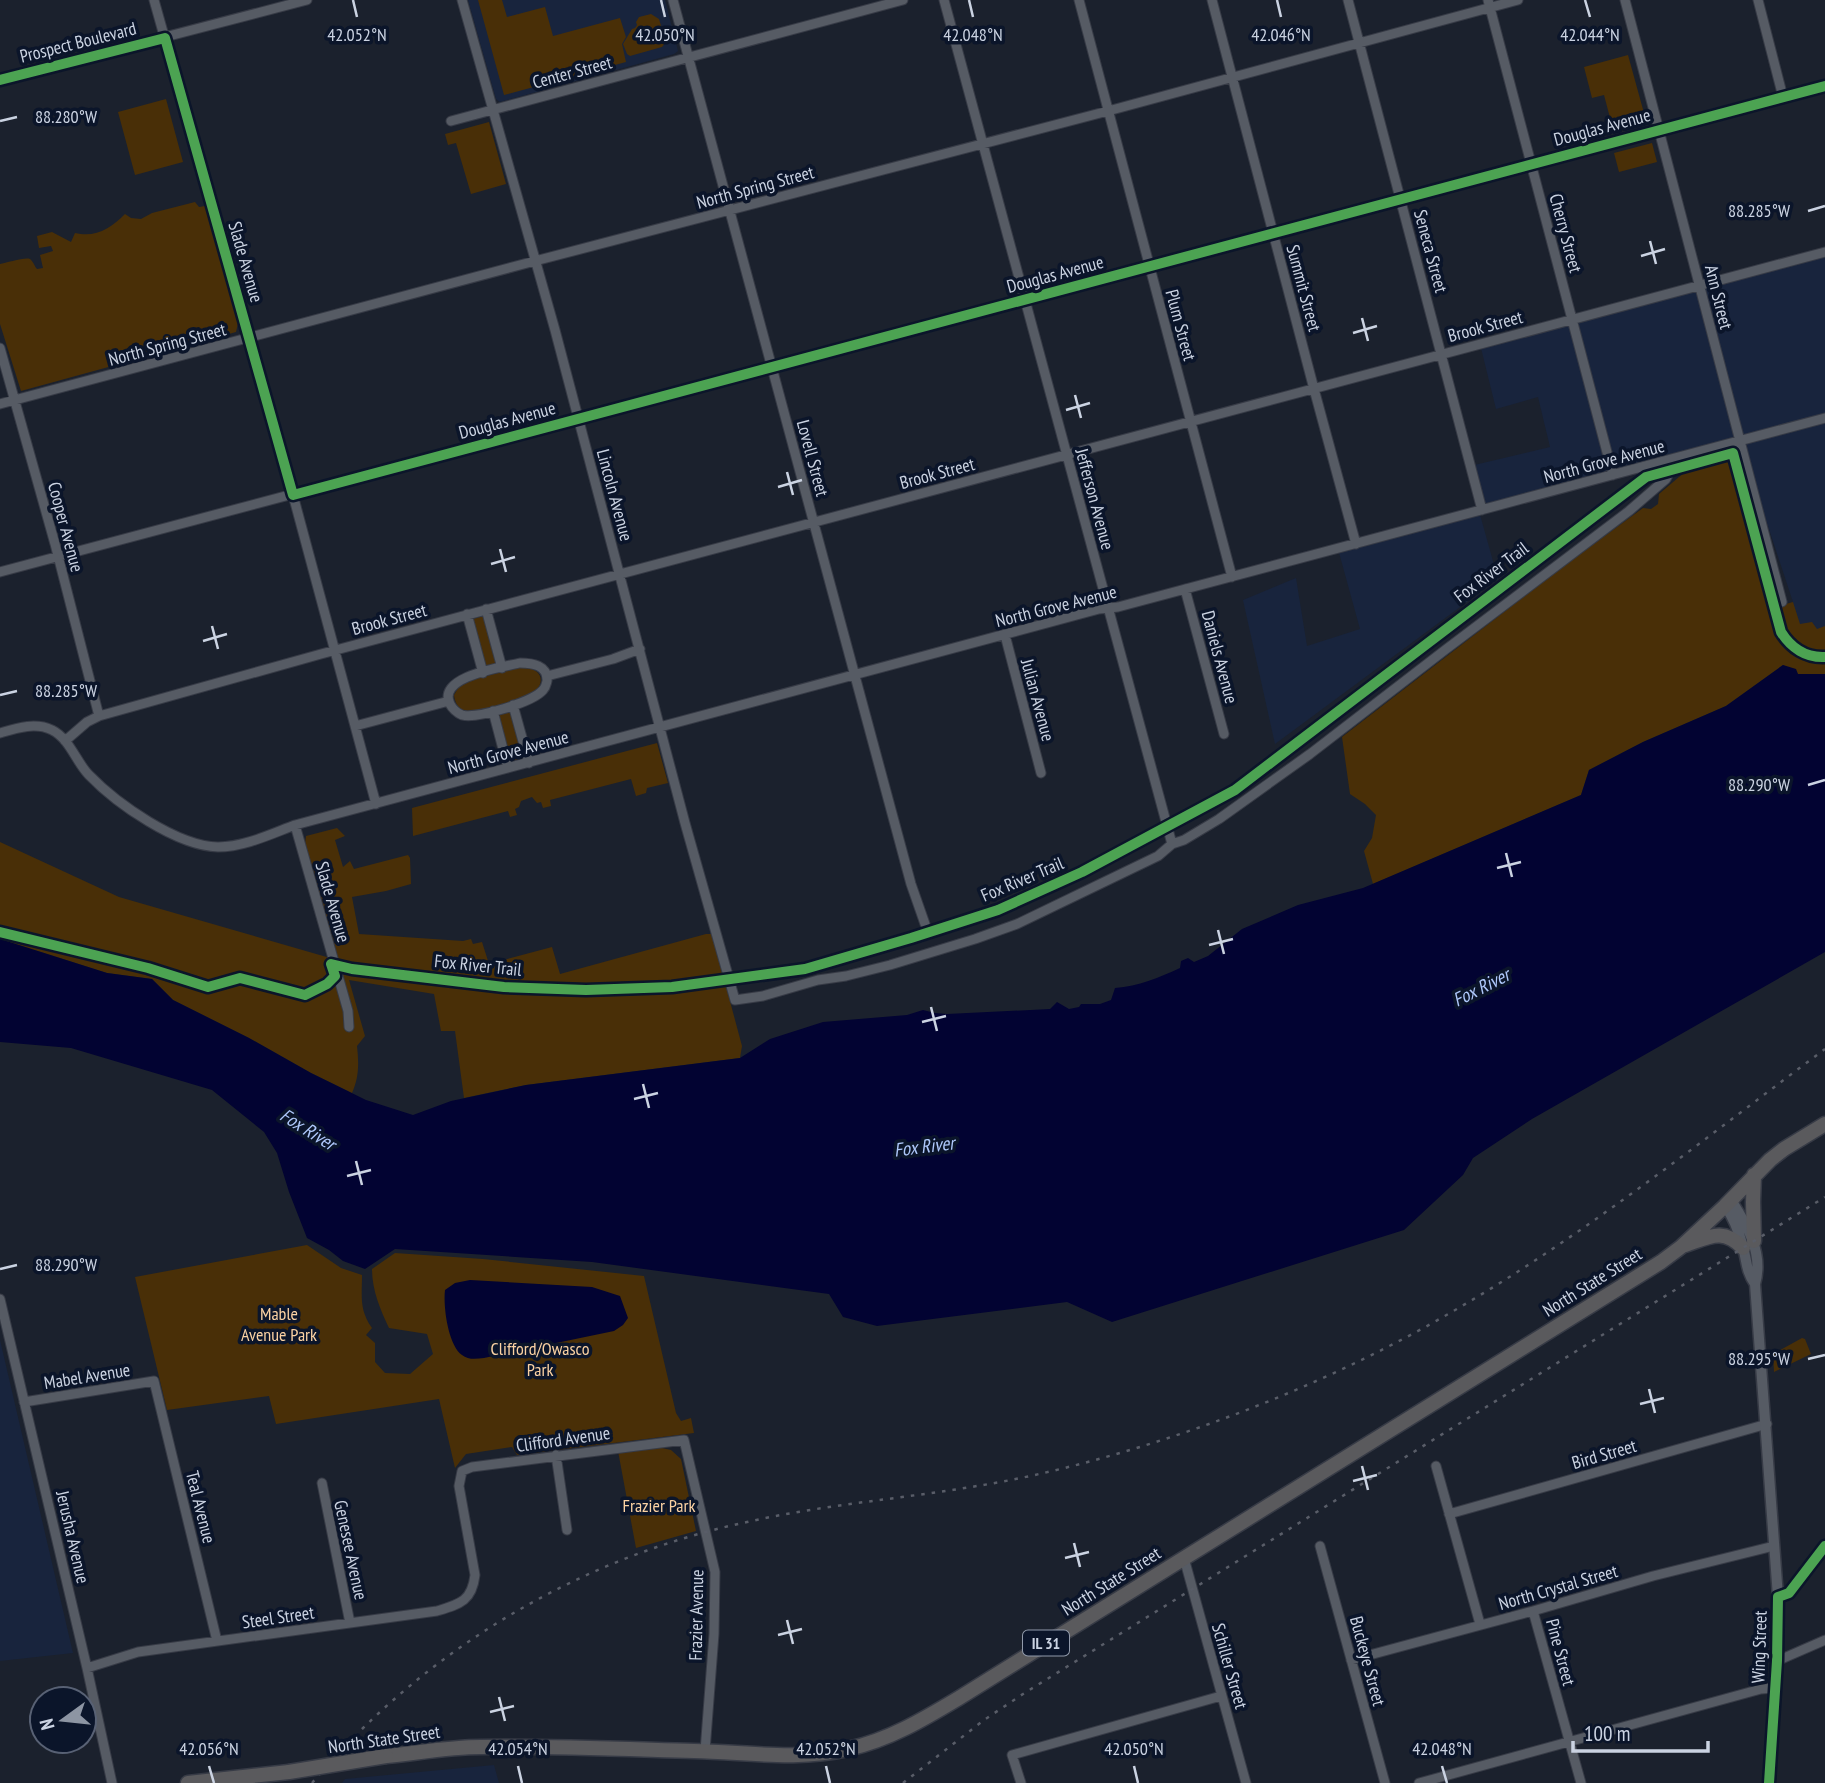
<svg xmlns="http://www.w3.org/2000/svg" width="1825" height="1783" font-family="'PT Sans Narrow',sans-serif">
	<rect width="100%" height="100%" fill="#1b212d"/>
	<path fill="#18243d" d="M468 0H665L678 51 674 54 500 102 496 99Z
		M1825 252V674L1783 665 1793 602 1740 441 1479 511 1498 579 1275 744 1243 600 1296 578 1307 646 1360 629 1338 549 1477 511 1466 467 1550 447 1538 397 1496 409 1480 344Z
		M0 1340 73 1653 0 1661Z
		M494 1765 499 1783H342L345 1779Z"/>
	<path fill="#492f07" d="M478 0H502L507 17 545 7 553 36 620 18 626 37 622 44 626 62 504 95Z
		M651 14 659 19 666 42 662 47 630 56 627 54 623 44 632 29 635 28 637 25 636 22 639 17Z
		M1628 55 1647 124 1614 133 1604 95 1592 98 1584 67Z
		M166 99 183 162 135 175 118 112Z
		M489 122 506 184 471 194 456 143 448 145 445 134Z
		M1652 143 1657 162 1619 172 1614 153Z
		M195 202 199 207 205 206 238 323 236 332 21 391 0 324V264C6 263 25 257 30 259 33 261 35 267 37 269L43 268 40 255 53 251 51 246 39 248 37 236 52 232 71 242 75 233C96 238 111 228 125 214L131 218 141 219 152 213Z
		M1724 457H1730L1733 460 1772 608 1793 602 1800 624 1812 622 1817 629 1825 626V674H1798L1783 665 1726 706 1643 742 1589 770 1581 795 1373 884 1364 851 1372 838 1376 815 1365 804 1350 794 1342 737 1557 571 1643 508 1651 509 1658 504 1659 494 1686 471Z
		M483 616 496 662 493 666 488 667 485 665 473 619Z
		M518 668C523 668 530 667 534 670 544 675 542 686 534 692 526 698 476 713 466 711 458 709 455 703 454 695L460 685 473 679Z
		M509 712 511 714 522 756 521 759 511 761 509 758 498 717 500 715Z
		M657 743 668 783 647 788 646 793 636 796 631 779 550 800 551 806 543 808 541 802 537 803 532 797 521 801 519 807 515 809 517 815 510 817 508 811 413 836 412 808Z
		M337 828 345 836 335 840 343 867 350 861 354 869 408 855 410 858 411 884 386 891 352 897 359 934 463 941 471 939 473 944 482 942 489 964 552 947 560 974 706 934H712L742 1046 740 1058 526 1085 464 1098 455 1031H441L434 994 349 980 365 1036 357 1046C359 1063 359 1078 352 1093L311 1073 249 1038 173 1000 152 979 107 973 0 939V842L119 897 337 960 305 844 306 836Z
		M307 1245 341 1268 362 1275C362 1297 359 1309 372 1328L366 1335 375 1343V1362L385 1373 410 1374 433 1354 427 1334 389 1328C380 1309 372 1290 372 1269L395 1253 483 1259 644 1276 676 1413 681 1421 691 1418 694 1433 517 1455 512 1447 466 1454 455 1468 439 1399 276 1424 269 1396 167 1410 135 1277Z
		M1802 1338 1805 1339 1811 1354 1774 1372 1773 1354Z
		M661 1445 662 1448 671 1450 681 1459 696 1531 636 1548 618 1451Z"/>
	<path fill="#020332" d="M1783 665 1796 669 1798 674H1825V952L1532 1119 1473 1158 1463 1175 1404 1230 1112 1322 1067 1302 877 1326 843 1317 829 1294 592 1262 395 1249 365 1269 343 1261 329 1250 307 1238 289 1192 277 1153 264 1132 212 1090 71 1048 0 1042V939L107 973 152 979 173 1000 249 1038 311 1073 366 1100 413 1115 451 1101 526 1085 740 1058 770 1039 823 1022 907 1015 923 1010 935 1013 947 1014 1050 1009 1057 1002 1069 1009 1079 1007 1081 1004H1100L1111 1000 1115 988C1139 986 1158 978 1180 968L1181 961 1188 958 1194 962 1208 956 1242 929 1298 905 1363 888 1581 795 1589 770 1643 742 1726 706Z
		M470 1280 592 1287 620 1296 628 1318 623 1325 614 1331 484 1358C476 1359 468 1360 462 1355 448 1345 443 1306 445 1290L455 1283Z"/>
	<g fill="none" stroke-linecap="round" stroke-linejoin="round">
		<g stroke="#373b46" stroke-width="11">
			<path id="minor" d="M154 0 293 495 376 804
				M462 0 555 330 685 823 735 1000 763 996 818 980 846 976 890 965 975 939 1017 924 1158 856 1172 844 1184 840 1219 819 1310 754 1445 650 1629 511 1666 479 1677 458
				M673 0 911 884 925 924
				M944 0 1172 844
				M1079 0 1232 577
				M1212 0 1314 389 1356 544
				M1348 0 1482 510
				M1488 0 1613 475
				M1625 0 1782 602
				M1758 0 1783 97
				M0 80 307 0
				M451 121 903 0
				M0 348 55 544 99 716
				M0 404 535 261 1108 111 1518 0
				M0 572 1825 86
				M1185 589 1224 734
				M486 609 502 668
				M467 614 483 673
				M1005 635 1041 773
				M520 663C532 663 548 665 547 681 546 685 546 687 543 690 533 702 477 719 462 715 457 713 452 708 450 704 436 676 504 667 520 663Z
				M547 676 613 659 640 649
				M513 705 529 763
				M493 711 508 768
				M355 726 449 701
				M0 733C17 728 35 722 52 730 70 739 76 762 89 775 117 804 177 846 218 847 244 847 271 834 295 825L1099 609 1118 607 1825 418
				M65 741 87 722 99 716 321 654 1825 252
				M295 825 348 1011 349 1027
				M0 1299 87 1668 112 1783
				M24 1402 154 1381 217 1641
				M556 1455 567 1530
				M1436 1466 1480 1624
				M322 1483 350 1623
				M1449 1514 1767 1424
				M1320 1546 1385 1783
				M1184 1558 1246 1783
				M1778 1597 1789 1593 1825 1546
				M1533 1611 1581 1783
				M1351 1660 1533 1611 1653 1576 1774 1546
				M1777 1661 1825 1640
				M87 1668 138 1652 437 1611C460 1604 472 1601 475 1575L459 1486 462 1471 472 1467 684 1440 715 1572 714 1634 705 1751
				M1021 1783 1012 1755 1221 1696
				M1419 1783 1761 1689 1775 1688"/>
		</g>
		<g stroke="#373b46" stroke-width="13">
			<path id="tertiary" d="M1731 1200C1747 1225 1764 1253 1755 1284L1778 1597 1777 1661 1769 1783
				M1725 1206C1734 1218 1739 1232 1743 1247 1747 1262 1746 1271 1755 1284"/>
		</g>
		<g stroke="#373b46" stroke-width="17">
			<path id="primary" d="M1754 1241 1753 1202 1754 1175
				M1685 1245C1709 1237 1723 1227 1743 1248
				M386 1756C417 1753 449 1747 481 1747 552 1746 623 1749 694 1751 746 1752 798 1761 848 1749 889 1740 924 1719 959 1698L1661 1262 1681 1247 1725 1206 1770 1160 1784 1149 1825 1124
				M188 1783 289 1772"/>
		</g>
		<use href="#minor" stroke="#565b64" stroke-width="9"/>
		<use href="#tertiary" stroke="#565b64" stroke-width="10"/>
		<use href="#primary" stroke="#5a5a5d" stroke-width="14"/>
		<path stroke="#595d68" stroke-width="2.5" stroke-dasharray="3.5 7" stroke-linecap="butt" d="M312 1783C423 1651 578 1558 747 1522 822 1505 900 1499 977 1486 1053 1474 1136 1450 1209 1424 1298 1392 1385 1352 1467 1303 1592 1229 1708 1136 1825 1049
			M903 1783 984 1720 1023 1694 1825 1197"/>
		<g stroke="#373b46" stroke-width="17" stroke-linecap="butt">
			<path id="primary-bridge" d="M289 1772 386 1756"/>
		</g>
		<use href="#primary-bridge" stroke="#5a5a5d" stroke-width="14"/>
		<g stroke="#0b152a" stroke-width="15">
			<path id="cycleway" d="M0 80 165 38 293 495 1825 86
				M0 932 148 968 208 987 240 978 305 995 327 984 335 976 331 964 352 969 504 987 586 990 672 987 805 969 911 938 998 910 1082 872 1235 790 1646 477 1733 453 1781 632C1791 648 1806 658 1825 657
				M1769 1783 1777 1661 1778 1597 1789 1593 1825 1546"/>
		</g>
		<use href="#cycleway" stroke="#4ca352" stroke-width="10"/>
	</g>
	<path fill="none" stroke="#cbd3e2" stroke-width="2.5" d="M353 0 357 17M661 0 665 17M969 0 973 17M1277 0 1281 17M1585 0 1590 17M0 121 17 117M1808 211 1825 206M1650 241 1656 264M1641 256 1665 249M1362 318 1368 341M1353 333 1377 326M1075 395 1081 418M1066 410 1090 403M787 472 793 495M778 487 802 480M500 549 506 572M491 564 515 557M212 626 218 649M203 641 227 634M0 695 17 691M1808 785 1825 780M1506 853 1512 877M1497 868 1521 862M1218 930 1224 954M1209 945 1233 939M931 1007 937 1031M922 1022 946 1016M643 1084 649 1108M634 1099 658 1093M356 1161 362 1185M347 1176 371 1170M0 1269 17 1265M1808 1359 1825 1355M1649 1389 1655 1413M1640 1404 1664 1398M1362 1466 1368 1490M1353 1481 1377 1475M1074 1543 1080 1567M1065 1558 1089 1552M787 1620 793 1644M778 1635 802 1629M499 1697 505 1721M490 1712 514 1706M209 1766 214 1783M518 1766 522 1783M826 1766 830 1783M1134 1766 1138 1783M1442 1766 1447 1783"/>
	<g text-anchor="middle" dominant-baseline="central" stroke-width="7" stroke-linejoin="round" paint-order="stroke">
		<rect fill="#0b152a" stroke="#919aab" stroke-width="2" x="1023" y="1630.5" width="46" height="25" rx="5"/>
		<g font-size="16" font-weight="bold" fill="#cbd3e2">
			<text x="1046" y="1643">IL 31</text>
		</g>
		<g font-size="18" fill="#cbd3e2" stroke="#0b152a">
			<text transform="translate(78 42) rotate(-14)">Prospect Boulevard</text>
			<text transform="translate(572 72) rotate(-15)">Center Street</text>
			<text transform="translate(1602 127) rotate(-15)">Douglas Avenue</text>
			<text transform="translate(755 187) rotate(-15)">North Spring Street</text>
			<text transform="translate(1566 233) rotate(75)">Cherry Street</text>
			<text transform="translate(1431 251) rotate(75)">Seneca Street</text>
			<text transform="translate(246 262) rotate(74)">Slade Avenue</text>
			<text transform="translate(1055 274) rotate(-15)">Douglas Avenue</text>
			<text transform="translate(1304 288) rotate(75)">Summit Street</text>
			<text transform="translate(1719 297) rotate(76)">Ann Street</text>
			<text transform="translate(1181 325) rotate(75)">Plum Street</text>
			<text transform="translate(1485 326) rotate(-15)">Brook Street</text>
			<text transform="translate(167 344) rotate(-15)">North Spring Street</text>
			<text transform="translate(507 420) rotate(-15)">Douglas Avenue</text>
			<text transform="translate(813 458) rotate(75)">Lovell Street</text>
			<text transform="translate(1604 461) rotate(-15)">North Grove Avenue</text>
			<text transform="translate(937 473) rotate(-15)">Brook Street</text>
			<text transform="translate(615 495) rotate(75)">Lincoln Avenue</text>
			<text transform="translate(1095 499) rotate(75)">Jefferson Avenue</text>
			<text transform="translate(66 527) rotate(75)">Cooper Avenue</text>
			<text transform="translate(1491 572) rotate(-37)">Fox River Trail</text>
			<text transform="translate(1056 606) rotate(-14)">North Grove Avenue</text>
			<text transform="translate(389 619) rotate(-15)">Brook Street</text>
			<text transform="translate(1220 657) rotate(75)">Daniels Avenue</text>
			<text transform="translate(1038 700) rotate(75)">Julian Avenue</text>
			<text transform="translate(508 752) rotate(-15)">North Grove Avenue</text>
			<text transform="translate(1022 879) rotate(-23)">Fox River Trail</text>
			<text transform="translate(333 902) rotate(74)">Slade Avenue</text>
			<text transform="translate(478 965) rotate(6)">Fox River Trail</text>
			<text transform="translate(1592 1282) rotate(-32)">North State Street</text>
			<text transform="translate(87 1376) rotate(-9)">Mabel Avenue</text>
			<text transform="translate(563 1439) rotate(-8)">Clifford Avenue</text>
			<text transform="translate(1604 1454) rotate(-16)">Bird Street</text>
			<text transform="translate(201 1507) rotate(76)">Teal Avenue</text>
			<text transform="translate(73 1537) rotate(77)">Jerusha Avenue</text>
			<text transform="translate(351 1550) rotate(78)">Genesee Avenue</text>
			<text transform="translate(1111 1581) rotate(-32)">North State Street</text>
			<text transform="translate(1558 1587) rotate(-16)">North Crystal Street</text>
			<text transform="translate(696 1615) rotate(-89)">Frazier Avenue</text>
			<text transform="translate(278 1617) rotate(-8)">Steel Street</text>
			<text transform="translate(1759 1647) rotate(-88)">Wing Street</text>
			<text transform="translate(1561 1652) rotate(75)">Pine Street</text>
			<text transform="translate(1368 1661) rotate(75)">Buckeye Street</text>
			<text transform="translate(1230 1666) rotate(74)">Schiller Street</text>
			<text transform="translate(384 1739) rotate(-8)">North State Street</text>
		</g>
		<g font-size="18" fill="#fbd2a3" stroke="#0b152a">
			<text x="279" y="1313">Mable<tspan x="279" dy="21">Avenue Park</tspan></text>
			<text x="540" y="1348">Clifford/Owasco<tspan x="540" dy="21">Park</tspan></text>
			<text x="659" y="1505">Frazier Park</text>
		</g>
		<g font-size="19" font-style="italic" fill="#afc8fb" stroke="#0b152a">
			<text transform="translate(1481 987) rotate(-27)">Fox River</text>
			<text transform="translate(308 1129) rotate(32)">Fox River</text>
			<text transform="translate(924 1146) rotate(-7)">Fox River</text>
		</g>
	</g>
	<g font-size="18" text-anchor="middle" fill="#cbd3e2" stroke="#0b152a" stroke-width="7" stroke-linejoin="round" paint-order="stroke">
		<text x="357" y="41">42.052°N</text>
		<text x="665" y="41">42.050°N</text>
		<text x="973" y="41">42.048°N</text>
		<text x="1281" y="41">42.046°N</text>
		<text x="1590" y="41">42.044°N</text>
		<text x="66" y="123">88.280°W</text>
		<text x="1759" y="217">88.285°W</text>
		<text x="66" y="697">88.285°W</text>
		<text x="1759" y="791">88.290°W</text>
		<text x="66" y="1271">88.290°W</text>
		<text x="1759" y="1365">88.295°W</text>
		<text x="209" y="1755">42.056°N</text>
		<text x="518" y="1755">42.054°N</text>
		<text x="826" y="1755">42.052°N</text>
		<text x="1134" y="1755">42.050°N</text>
		<text x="1442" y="1755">42.048°N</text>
	</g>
	<g transform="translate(63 1720) rotate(255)"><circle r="33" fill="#0b152a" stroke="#586174" stroke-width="2"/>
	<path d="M0-5L12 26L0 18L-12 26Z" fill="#8d95a3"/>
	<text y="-10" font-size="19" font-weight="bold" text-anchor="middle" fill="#cbd3e2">N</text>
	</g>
	<path d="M1573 1741v10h135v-10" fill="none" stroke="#cbd3e2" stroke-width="3.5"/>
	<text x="1584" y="1741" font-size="21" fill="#cbd3e2" stroke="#0b152a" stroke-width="5" paint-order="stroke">100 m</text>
</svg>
